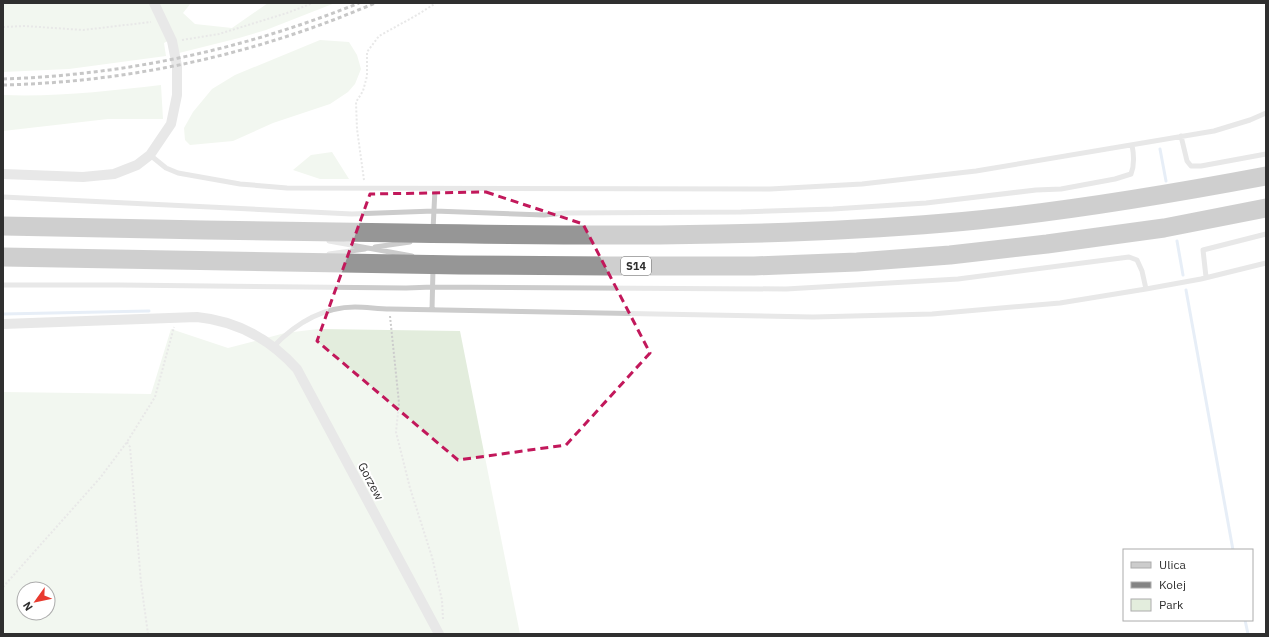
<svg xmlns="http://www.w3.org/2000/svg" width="1269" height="637" font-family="'IBM Plex Sans',sans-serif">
	<rect width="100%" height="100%" fill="#fff"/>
	<path fill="#e3eddd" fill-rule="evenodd" d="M3 3H191L183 13 195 24 232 28 268 3H335L266 30 239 38 179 53 175 37 164 43 166 56 69 69 3 72Z
		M320 40 349 42 357 55 361 69 355 84 348 92 330 104 273 123 233 141 190 145 185 140 184 128 193 112 212 89 235 75Z
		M161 85 163 119H108L3 131V95C56 97 109 91 161 85Z
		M332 152 349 179H320L293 170 311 155Z
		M171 329 228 348 285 333 318 329 460 331 520 634H3V392L151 394ZM24 589H48V613H24Z"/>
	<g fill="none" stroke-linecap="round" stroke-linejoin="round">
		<path stroke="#c9daed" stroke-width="3" d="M1160 149 1166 181
			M1177 241 1183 275
			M1186 290 1233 550
			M3 314 149 311
			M1245 620 1248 634"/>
		<path stroke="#ccc" stroke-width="2" stroke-dasharray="2 2" stroke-linecap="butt" d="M3 27 25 26 83 30 151 22
			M182 40 219 34 287 13 313 3
			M364 180 357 129 356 102 363 91 367 76V52L379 36 417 15 436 3
			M390 316 399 403 396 432 410 488 432 557 442 600 443 619
			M127 442 130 447 141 583 148 634
			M3 587 100 478 127 442 155 397 174 327"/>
		<path stroke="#ccc" stroke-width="5" d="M1181 136 1187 161 1191 166H1201L1266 154
			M150 155 166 168 178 173 240 184 287 188 770 189 862 184 976 171 1214 131 1250 120 1266 113
			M3 197 352 214 434 211 544 215 566 213 741 212 833 209 926 203 1036 190 1061 189 1115 179 1131 174C1135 164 1134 155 1132 145
			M433 230 435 189
			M329 241 412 256
			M375 247 410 242
			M329 254 365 249
			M1206 277 1203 250 1266 234
			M3 285H120L406 288 433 287 786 289 958 279 1129 257 1137 260 1142 271 1146 289
			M432 310 433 269
			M273 347C295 324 322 307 355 307 367 307 378 309 390 309L813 317 932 314 1060 303 1146 289 1201 279 1266 263"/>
		<path stroke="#ccc" stroke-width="10" d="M3 174 83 177 114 174 137 165 150 155 171 124 177 95V66L172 41 154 3
			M3 324 197 317C238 321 270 339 297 369L439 634"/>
		<path stroke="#969696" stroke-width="19" d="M3 226C137 229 270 231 404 233 584 236 765 238 945 223 1053 214 1160 196 1266 176
			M3 257 460 265 609 266H754L857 262 950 255 1047 244 1164 228 1266 208"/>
		<path stroke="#848484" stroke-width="3" stroke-dasharray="4 3" stroke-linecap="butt" d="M3 79C126 75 245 49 359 3
			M3 85C131 82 257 54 375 3"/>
	</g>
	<path d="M0 0H1269V637H0ZM486 192 583 224 650 353 566 445 458 460 317 341 370 194Z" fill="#fff" fill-opacity=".55" fill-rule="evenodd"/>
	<path fill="none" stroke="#c2185b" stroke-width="3" stroke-dasharray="8 5" stroke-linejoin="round" d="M486 192 583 224 650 353 566 445 458 460 317 341 370 194Z"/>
	<g text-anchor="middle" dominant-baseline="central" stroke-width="4" stroke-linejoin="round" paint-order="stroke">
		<rect fill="#fff" stroke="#6d6d6d" stroke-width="1" x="621" y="257" width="30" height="18" rx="3"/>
		<g font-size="11" font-weight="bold" fill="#2f2f2f">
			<text x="636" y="266">S14</text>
		</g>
		<g font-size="12" fill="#2f2f2f" stroke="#fff">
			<text transform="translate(371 481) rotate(62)">Gorzew</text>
		</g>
	</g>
	<rect width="1269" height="637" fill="none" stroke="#2f2f2f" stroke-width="8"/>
	<rect x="1123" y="549" width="130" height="72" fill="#ffffff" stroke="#acacac"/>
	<rect x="1131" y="562" width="20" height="6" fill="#cccccc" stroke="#acacac"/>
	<text x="1159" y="569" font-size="12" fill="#2f2f2f">Ulica</text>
	<rect x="1131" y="582" width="20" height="6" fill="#848484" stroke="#acacac"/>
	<text x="1159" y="589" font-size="12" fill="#2f2f2f">Kolej</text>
	<rect x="1131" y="599" width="20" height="12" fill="#e3eddd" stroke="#acacac"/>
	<text x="1159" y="609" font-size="12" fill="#2f2f2f">Park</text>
	<g transform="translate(36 601) rotate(237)"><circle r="19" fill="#ffffff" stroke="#acacac"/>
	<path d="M0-3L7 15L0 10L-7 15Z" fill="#e83a2f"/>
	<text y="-6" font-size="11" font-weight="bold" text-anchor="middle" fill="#2f2f2f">N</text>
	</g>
</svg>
